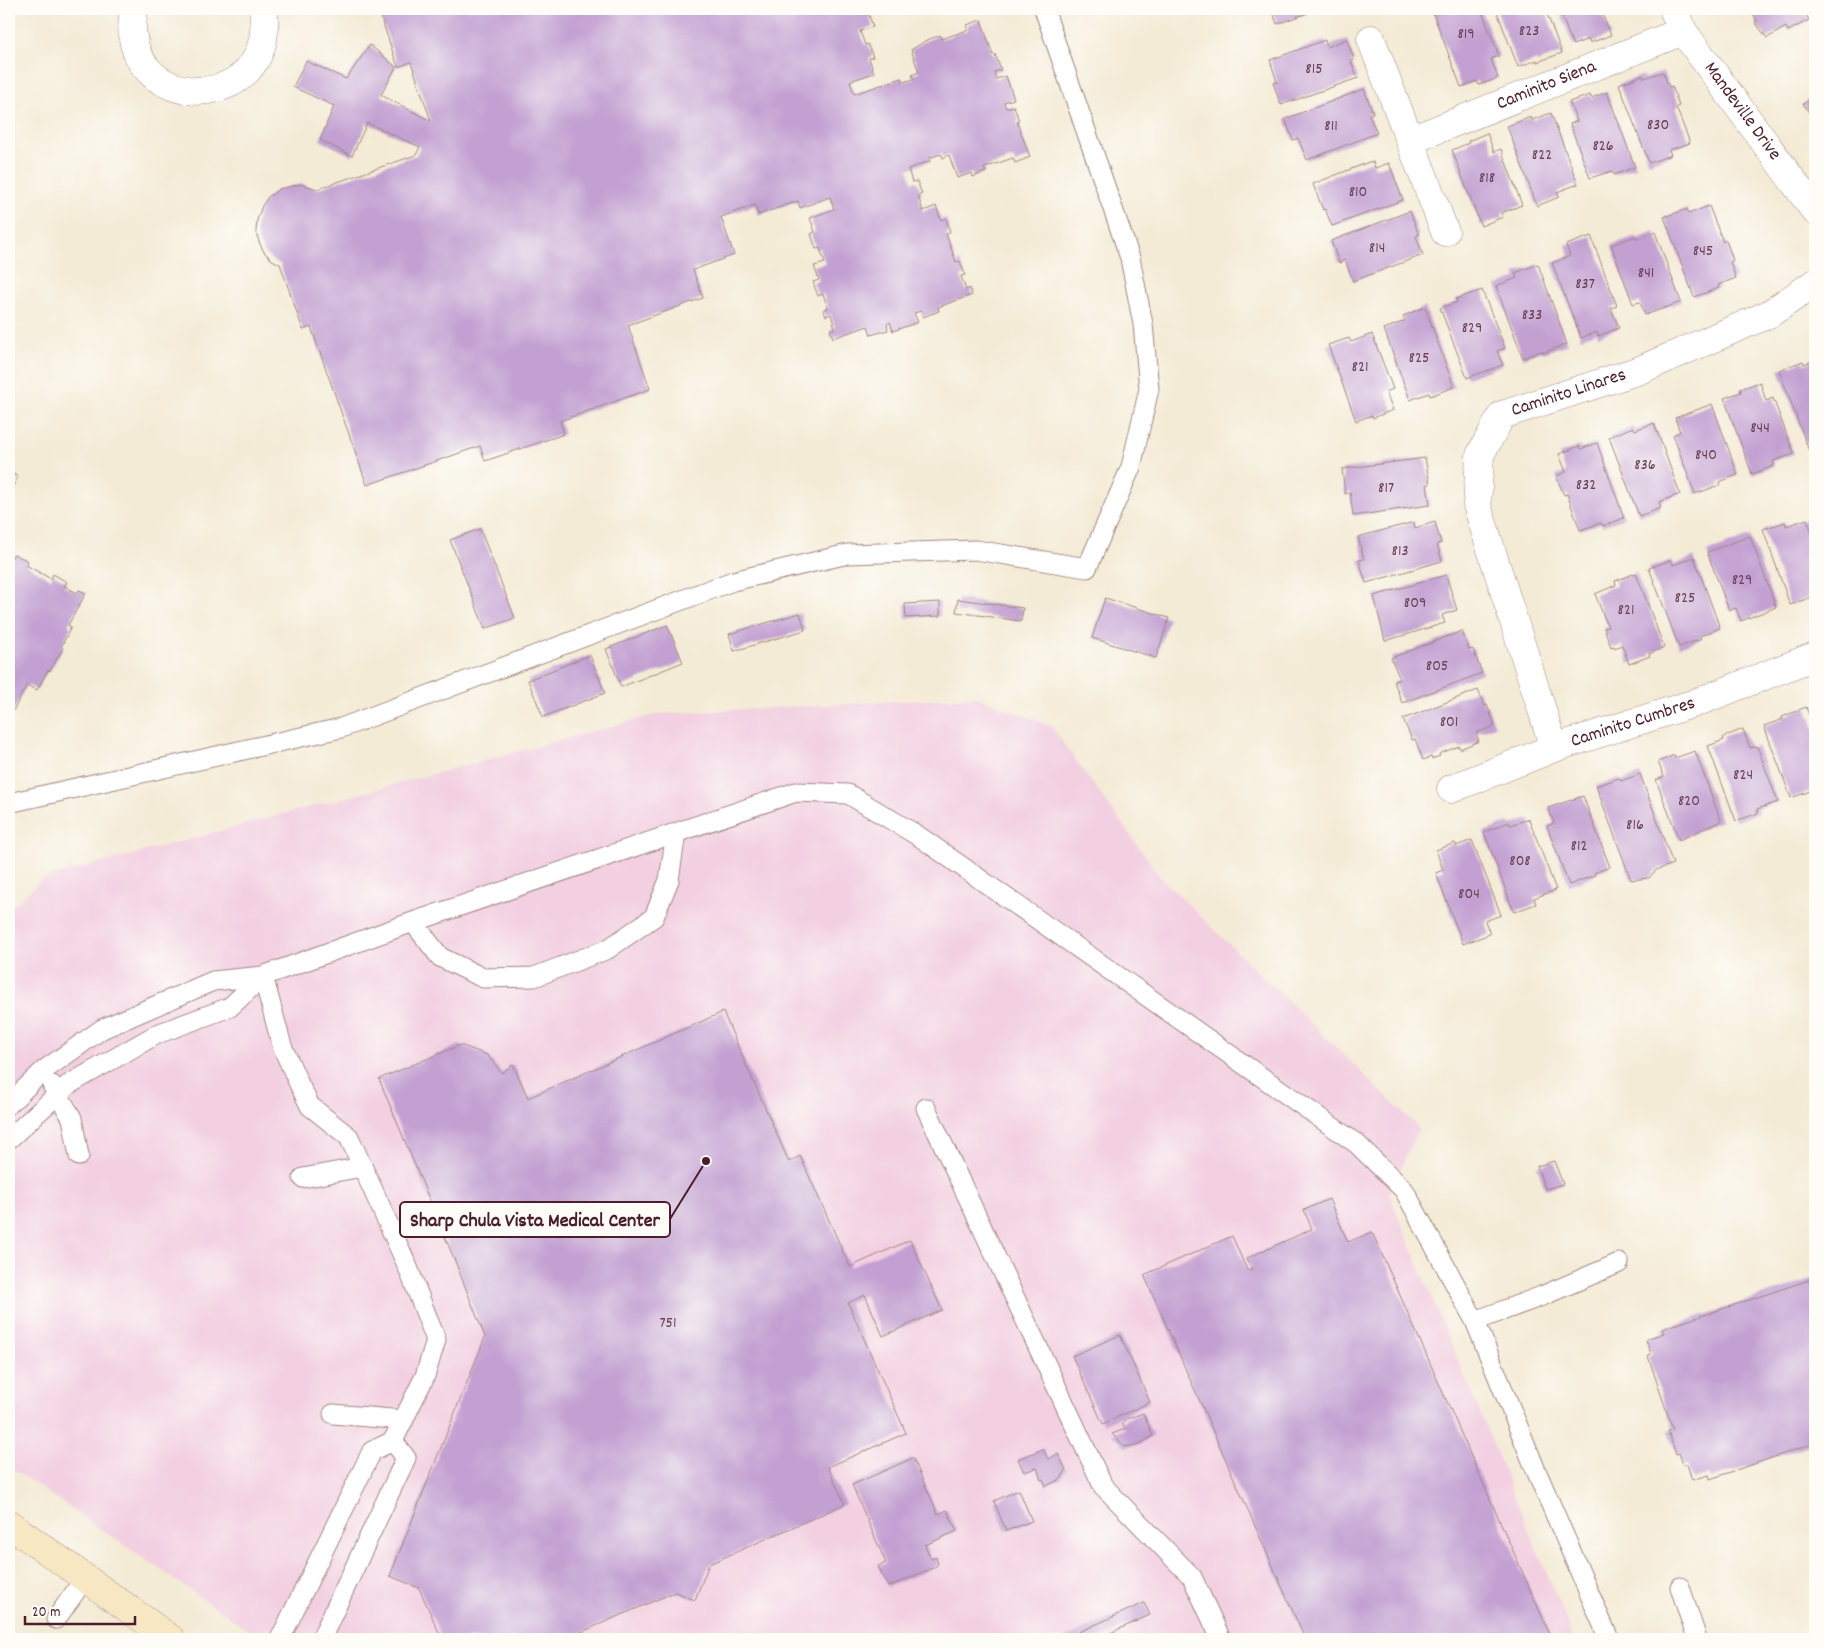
<svg xmlns="http://www.w3.org/2000/svg" width="1824" height="1648" font-family="Dekko,sans-serif">
	<rect width="100%" height="100%" fill="#fdfcf7"/>
	<filter id="ink" filterUnits="userSpaceOnUse"><feTurbulence type="fractalNoise" baseFrequency=".02" numOctaves="2"/><feDisplacementMap in="SourceGraphic" scale="10" xChannelSelector="R" yChannelSelector="G"/><feConvolveMatrix kernelMatrix="1 2 1 2 8 2 1 2 1" color-interpolation-filters="sRGB"/></filter>
	<filter id="wash" filterUnits="userSpaceOnUse"><feTurbulence type="fractalNoise" baseFrequency=".0096" numOctaves="4" result="noise"/><feDisplacementMap in="SourceGraphic" scale="20" xChannelSelector="R" yChannelSelector="G"/><feGaussianBlur stdDeviation="1.12" result="paint"/><feColorMatrix in="noise" values="0 0 0 0 0 0 0 0 0 0 0 0 0 0 0 0 0 1.4 0 .05"/><feComposite in="paint" operator="in"/></filter>
	<g filter="url(#wash)">
		<rect width="100%" height="100%" fill="#f4ebd6"/>
		<path fill="#f2cfe1" d="M976 697 1051 726 1162 879 1419 1128 1389 1194 1574 1639H261L9 1466V909L44 878 658 714Z"/>
		<g id="blocks">
			<path fill="#c2a0d2" d="M378 9H871L872 11 868 12 873 27 860 31 865 45 868 44 873 57 869 58 874 73 850 81 854 94 902 78 903 82 914 79 912 75 919 72 911 50 925 41 940 35 941 39 968 30 967 25 981 20 993 55 995 54 1001 70 994 72 996 79 1006 76 1014 99 1004 102 1006 108 1014 106 1019 121 1017 122 1030 157 1015 163 1013 158 984 168 986 172 973 177 972 173 957 178 949 155 943 158 941 154 929 158 930 161 908 169 912 182 917 181 922 194 918 196 923 211 936 206 941 220 946 218 950 232 946 234 956 262 960 261 965 275 961 276 966 290 970 288 972 295 938 307 939 311 923 317 921 311 914 313 918 322 893 331 890 322 887 324 888 330 871 335 868 326 833 338 830 330 835 328 831 314 826 316 823 310 828 308 823 294 818 296 813 282 819 280 814 266 825 263 820 248 816 249 811 234 815 232 810 218 834 209 830 197 800 208 798 201 758 215 755 205 721 217 734 255 693 270 703 298 628 325 650 389 560 421 564 434 485 461 480 446 367 485 311 327 303 330 280 264 272 260 264 252 259 242 256 231 257 220 262 206 268 197 279 189 301 184 317 189 416 155 420 147 367 123 352 156 320 140 334 106 293 87 306 61 346 79 370 45 396 67 381 95 431 121 411 62 398 67Z
				M1272 9H1319L1277 24Z
				M1444 9H1481L1499 56 1491 59 1498 78 1479 85 1477 81 1461 87 1433 13Z
				M1496 9H1545L1562 53 1537 62V60L1518 67Z
				M1559 9H1612L1613 12 1603 16 1611 35 1590 43 1589 39 1573 45Z
				M1751 9H1803L1809 20 1788 31 1786 27 1767 38 1755 22 1757 21Z
				M1347 39 1354 60 1351 61 1358 78 1281 105 1273 83 1277 82 1270 60 1325 40 1327 47Z
				M1663 72 1669 87 1672 86 1679 106 1676 107 1690 143 1669 150 1671 155 1649 163 1619 84 1643 75 1644 78Z
				M1364 89 1373 113 1369 115 1377 133 1307 160 1298 138 1293 140 1285 119Z
				M1607 92 1635 167 1614 175 1612 171 1590 178 1570 124 1577 121 1569 102 1590 95 1591 98Z
				M1815 95V121L1803 104Z
				M1551 113 1578 184 1557 192 1559 197 1537 206 1507 126 1531 117 1532 120Z
				M1487 133 1494 152 1501 149 1522 205 1501 213 1503 217 1481 226 1452 150 1469 143 1468 141Z
				M1369 162H1373L1375 168 1389 163 1403 200 1332 226 1325 209 1323 210 1313 184Z
				M1709 206 1723 242 1726 240 1733 260 1730 262 1736 278 1718 285 1719 288 1694 297 1664 217 1687 209 1688 214Z
				M1410 211 1419 235 1416 236 1423 255 1353 281 1345 260 1339 263 1331 241Z
				M1655 232 1681 302 1645 315 1640 302 1633 304 1611 245 1636 236 1637 239Z
				M1591 236 1617 306 1611 308 1619 328 1598 336 1597 332 1581 338 1552 263 1570 256 1566 245Z
				M1538 264 1567 344 1543 353 1542 351 1523 358 1496 286 1517 278 1515 273Z
				M1482 290 1505 348 1497 351 1503 365 1467 378 1440 308 1457 302 1456 299Z
				M1425 307 1454 387 1430 396 1429 393 1410 400 1384 329 1405 321 1403 316Z
				M1372 334 1393 389 1386 392 1393 410 1373 418 1372 415 1356 421 1328 345 1349 338 1351 342Z
				M1815 360V462L1810 450 1809 451 1779 370 1803 361 1804 364Z
				M1760 382 1766 401 1773 398 1794 454 1773 461 1774 466 1752 474 1724 398 1741 392 1740 389Z
				M1712 404 1738 475 1719 482 1720 485 1695 494 1673 435 1680 432 1675 418Z
				M1654 423 1680 494 1659 502 1661 508 1639 516 1609 437 1633 427 1635 430Z
				M1597 443 1624 518 1603 526 1601 523 1580 530 1567 494 1564 495 1556 476 1566 472 1559 454 1579 446 1581 449Z
				M1425 458 1430 484H1427L1430 505 1353 516 1350 492 1345 494 1342 469Z
				M9 472 18 477 11 490 14 492 9 502Z
				M1807 519 1815 541V596L1790 605 1763 529 1785 522 1786 526Z
				M1414 522 1415 528 1435 522 1441 543 1437 544 1442 561 1366 583 1359 560 1364 559 1358 537Z
				M480 529 515 618 485 629 450 540Z
				M1750 536 1776 607 1741 621 1736 608 1729 610 1707 552Z
				M14 554 28 561 26 565 51 579 53 574 67 582 64 586 77 593 79 590 86 593 68 625 71 627 61 647 63 648 50 671 48 670 37 690 27 685 9 718V557L11 558Z
				M1694 557 1720 628 1700 636 1701 639 1679 647 1649 568 1671 560 1673 565Z
				M1636 573 1664 647 1649 654 1650 656 1629 664 1622 645 1615 648 1614 646 1611 647 1604 628 1608 627 1595 594 1616 585 1615 581Z
				M1446 575 1457 610 1442 615 1445 623 1385 641 1374 596Z
				M1105 598 1169 618 1156 658 1092 638Z
				M958 599 1023 608 1021 621 956 612Z
				M940 602V616L906 618 905 604Z
				M800 613 805 630 734 651 729 634Z
				M667 625 683 662 621 687 606 649Z
				M1462 631 1469 650 1473 649 1482 673 1402 703 1394 681 1400 679 1391 658Z
				M590 655 605 693 543 717 528 680Z
				M1478 690 1485 706 1487 705 1495 726 1476 733 1479 741 1460 749 1459 746 1439 754 1440 756 1432 759 1431 757 1423 760 1415 739 1412 740 1403 719Z
				M1806 707 1815 731V796L1813 790 1791 798 1764 726 1783 719 1782 717Z
				M1743 729 1750 748 1757 746 1778 802 1757 809 1758 813 1736 821 1708 746 1724 740 1723 737Z
				M1695 751 1721 821 1679 840 1656 780 1664 777 1658 762 1674 755 1675 758Z
				M1640 774 1673 864 1656 870 1649 878 1631 880 1596 786 1619 778 1621 781Z
				M1583 796 1610 867 1594 873 1595 875 1569 885 1547 826 1554 823 1548 808Z
				M1529 819 1556 890 1534 898 1536 904 1514 912 1484 832 1509 822 1510 825Z
				M1472 840 1501 915 1485 921 1490 934 1463 944 1436 873 1443 870 1436 850 1455 843 1456 846Z
				M723 1012 789 1162 800 1156 850 1267 910 1240 942 1310 883 1336 865 1295 848 1303 906 1433 828 1467 845 1504 709 1564 695 1600 675 1592 565 1639H442L419 1588 390 1576 485 1337 455 1261 379 1079 460 1045 487 1055 502 1073 513 1064 528 1098Z
				M1554 1161 1563 1184 1545 1189 1537 1166Z
				M1329 1199 1348 1242 1372 1232 1552 1639H1305L1144 1275 1232 1236 1247 1270 1252 1269 1247 1258 1312 1229 1304 1210Z
				M1815 1278V1443L1710 1479 1709 1475 1692 1480 1687 1464H1683L1679 1453 1676 1454 1668 1431 1673 1430 1648 1356 1651 1354 1646 1339 1664 1333 1662 1329Z
				M1120 1335 1150 1402 1103 1424 1072 1356Z
				M1143 1413 1153 1436 1140 1444 1125 1447 1112 1434 1125 1429 1122 1423 1127 1419Z
				M1043 1449 1048 1459 1058 1454 1066 1470 1061 1479 1046 1486 1043 1479 1041 1480 1037 1468 1024 1472 1018 1459Z
				M913 1458 938 1514 947 1510 957 1531 925 1545 931 1559 936 1557 938 1564 935 1567 888 1587 878 1566 886 1563 852 1485Z
				M1019 1490 1032 1521 1006 1531 994 1501Z
				M1144 1603 1150 1615 1097 1639H1063Z"/>
		</g>
	</g>
	<g filter="url(#ink)">
		<use href="#blocks" fill-opacity="0" stroke="#9f8580" stroke-width="1"/>
		<g fill="none" stroke-linecap="round" stroke-linejoin="round">
			<g stroke="#9f8580" stroke-width="21">
				<path id="lane" d="M9 803 341 728 733 581 848 554 976 550 1087 568 1131 467 1149 389 1143 324 1130 258 1044 9
					M413 922 440 957 483 978 534 977 608 949 654 917 669 880 676 833
					M263 976 282 1046 299 1084 310 1106 349 1137 407 1265 436 1340 425 1376 393 1441 372 1451 280 1639
					M52 1085 72 1118 79 1156
					M9 1104 43 1071 102 1029 213 981 263 976 413 922 796 792 848 794 920 837 1357 1144 1404 1190 1475 1321 1535 1468 1609 1639
					M926 1108 1103 1486 1192 1577 1221 1639
					M9 1139 68 1085 157 1034 230 1007 263 976
					M303 1178 362 1167
					M1475 1321 1542 1296 1619 1263
					M333 1414 404 1420
					M1680 1587 1697 1639
					M56 1619 85 1578
					M321 1639 406 1458 393 1441"/>
			</g>
			<g stroke="#9f8580" stroke-width="29">
				<g id="street">
					<path d="M134 9C114 117 280 119 263 9"/>
					<path id="s1" d="M1673 9 1683 31 1815 211"/>
					<path d="M1371 39 1445 232"/>
					<path id="s2" d="M1411 140 1683 31"/>
					<path id="s3" d="M1554 748 1477 505 1480 455 1502 415 1640 370 1769 314 1815 283"/>
					<path id="s4" d="M1451 789 1554 748 1695 703 1815 656"/>
				</g>
			</g>
			<g stroke="#9f8580" stroke-width="29">
				<path id="secondary" d="M9 1524 171 1639"/>
			</g>
			<use href="#lane" stroke="#fff" stroke-width="19"/>
			<use href="#street" stroke="#fff" stroke-width="28"/>
			<use href="#secondary" stroke="#f7e8c3" stroke-width="28"/>
		</g>
	</g>
	<g text-anchor="middle" dominant-baseline="central" stroke-width="4" stroke-linejoin="round" paint-order="stroke">
		<g font-size="16" fill="#683f55">
			<text x="1529" y="31">823</text>
			<text x="1466" y="34">819</text>
			<text x="1314" y="69">815</text>
			<text x="1658" y="125">830</text>
			<text x="1331" y="126">811</text>
			<text x="1603" y="146">826</text>
			<text x="1542" y="155">822</text>
			<text x="1487" y="178">818</text>
			<text x="1358" y="192">810</text>
			<text x="1377" y="248">814</text>
			<text x="1703" y="251">845</text>
			<text x="1646" y="273">841</text>
			<text x="1585" y="284">837</text>
			<text x="1532" y="315">833</text>
			<text x="1472" y="328">829</text>
			<text x="1419" y="358">825</text>
			<text x="1360" y="367">821</text>
			<text x="1760" y="428">844</text>
			<text x="1706" y="455">840</text>
			<text x="1645" y="465">836</text>
			<text x="1586" y="485">832</text>
			<text x="1386" y="488">817</text>
			<text x="1400" y="551">813</text>
			<text x="1742" y="580">829</text>
			<text x="1685" y="598">825</text>
			<text x="1415" y="603">809</text>
			<text x="1626" y="610">821</text>
			<text x="1437" y="666">805</text>
			<text x="1449" y="722">801</text>
			<text x="1743" y="775">824</text>
			<text x="1689" y="801">820</text>
			<text x="1635" y="825">816</text>
			<text x="1579" y="846">812</text>
			<text x="1520" y="861">808</text>
			<text x="1469" y="894">804</text>
			<text x="668" y="1323">751</text>
		</g>
		<g font-size="19" fill="#4a1f2b" stroke="#fdfcf7">
			<text stroke="none"><textPath href="#s2" startOffset="146">Caminito Siena</textPath></text>
			<text stroke="none"><textPath href="#s1" startOffset="124">Mandeville Drive</textPath></text>
			<text stroke="none"><textPath href="#s3" startOffset="421">Caminito Linares</textPath></text>
			<text stroke="none"><textPath href="#s4" startOffset="194">Caminito Cumbres</textPath></text>
		</g>
	</g>
	<path fill="none" stroke="#4a1f2b" stroke-width="2" d="M706 1161L670 1219"/>
	<circle fill="#4a1f2b" stroke="#fdfcf7" stroke-width="2" cx="706" cy="1161" r="5"/>
	<rect fill="#fdfcf7" stroke="#4a1f2b" stroke-width="2" x="400" y="1202" width="270" height="35" rx="5"/>
	<g font-size="20" text-anchor="middle" font-weight="bold" fill="#4a1f2b">
		<text x="535" y="1226">Sharp Chula Vista Medical Center</text>
	</g>
	<rect width="1824" height="1648" fill="none" stroke="#fdfcf7" stroke-width="30"/>
	<path d="M25 1616v8h110v-8" fill="none" stroke="#4a1f2b" stroke-width="2.5"/>
	<text x="32" y="1616" font-size="15" fill="#4a1f2b" stroke="#fdfcf7" stroke-width="4" paint-order="stroke">20 m</text>
</svg>
